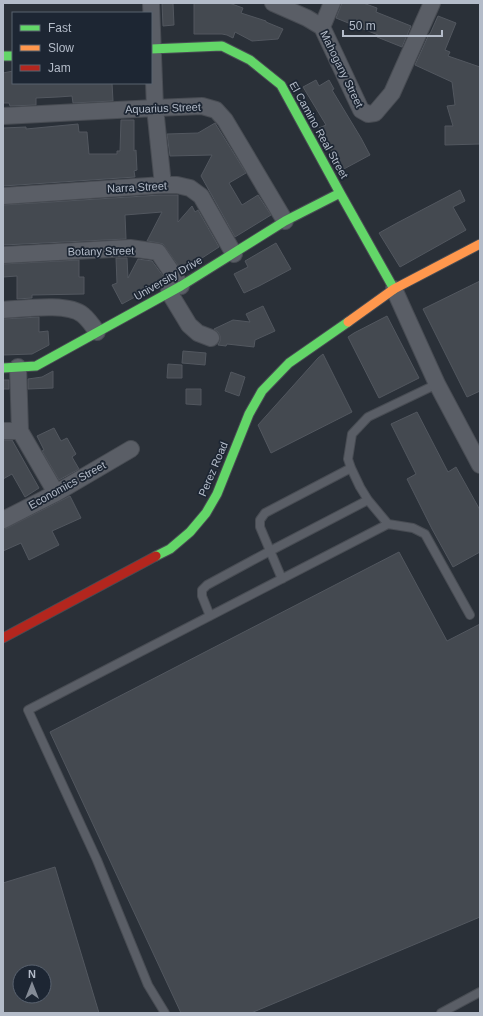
<svg xmlns="http://www.w3.org/2000/svg" width="483" height="1016" font-family="Helvetica,sans-serif">
	<rect width="100%" height="100%" fill="#2a3038"/>
	<path fill="#444950" stroke="#52575f" fill-rule="evenodd" d="M162 3H173L174 25 163 26Z
		M194 3H229L243 8 241 13 266 21V22L283 29 278 39 252 41 235 32 233 38 227 35 222 34H194Z
		M342 3H363L377 8 376 12 411 26 402 47 377 37 378 35 336 18Z
		M438 16 456 23 445 50 450 52 448 56 480 67V144L445 145V126H453L447 106 455 105 452 82 415 65 429 34H430Z
		M13 71V83H112L113 101 73 103 72 96 58 97 36 98V105L10 106 9 103H3V73Z
		M316 80 319 86 329 80 334 89 332 90 361 138 370 155 342 170 319 128 326 125 303 87Z
		M121 120H134V151L136 150 137 170 134 171 135 177 3 186V128L26 127V129L78 124 79 132H87L89 154H117V151H120Z
		M215 123 246 173 229 183 242 205 258 195 271 215 235 237 201 176 212 155 170 156 167 134 198 133Z
		M460 190 465 201 453 207 466 230 400 267 379 233 397 223Z
		M160 195H178V222L192 206 195 212 198 210 219 247 182 271 163 244 159 243 147 241 162 212 125 215 126 239 3 245V205Z
		M276 243 291 269 259 286 244 293 234 274 248 267 245 261Z
		M116 258H127L128 278 138 259 152 261 166 280 122 304 112 285 117 283Z
		M79 260V277H84V294L32 295V298L17 299V276L3 277V264Z
		M480 281V391L467 397 423 309Z
		M263 306 275 331 255 340 254 347 227 344 226 346 218 345 220 341V336L218 332 214 329 233 320 250 322 246 314Z
		M387 316 419 378 379 398 348 337 354 333Z
		M39 317V332L48 331 49 345 32 354 3 355V319Z
		M183 351 206 353 205 365 182 363Z
		M323 354 352 412 271 453 258 425 318 358Z
		M168 364 182 365V378H167Z
		M53 371V388L28 389V379L42 377Z
		M231 372 245 377 239 396 225 391Z
		M3 380H9V389H3Z
		M186 389H201V405L186 404Z
		M417 412 448 472 456 467 480 510V552L453 567 432 529 407 479 416 474 391 424Z
		M54 428 61 441 67 438 76 454 72 457 79 469 59 480 42 451 44 450 37 436Z
		M4 440H12L39 488 25 497 12 474 3 479V441Z
		M70 496 81 518 52 531 59 545 29 560 21 543 3 551V529L7 528Z
		M399 552 447 641 480 624V917L251 1013H181L50 732Z
		M55 867 99 1013H3V883ZM20 972H44V996H20Z"/>
	<g fill="none" stroke-linecap="round" stroke-linejoin="round">
		<g stroke="#484c53" stroke-width="10">
			<path id="lane" d="M437 384 368 417 352 434 348 459 351 468 360 487 368 500 388 524 413 528 425 534 470 615
				M282 579 260 527V520L265 513 351 468
				M210 616 202 596V590L207 585 270 551 368 500
				M165 1013 148 985 97 860 28 710 388 524
				M441 1013 480 992"/>
		</g>
		<g stroke="#484c53" stroke-width="18">
			<path id="street" d="M151 3 155 108 163 185
				M273 3 307 18 322 27 361 110 368 114 375 113 392 93 432 3
				M322 27 332 3
				M3 116 155 108 202 106 216 110 225 120 285 221
				M3 196 163 185H177L190 188 201 196 234 254
				M3 255 130 248 158 252 181 286
				M394 289 437 384 480 465
				M169 292 189 325 198 333 211 338
				M3 310C22 309 68 302 83 315 88 319 93 326 97 332
				M18 367 20 431 56 493
				M3 431H20
				M3 520 56 493 131 449"/>
		</g>
		<g stroke="#484c53" stroke-width="11">
			<path id="fast" d="M151 49 222 46 250 60 281 85 340 193 394 289
				M3 56H13
				M3 368 36 366 181 286 285 221 340 193
				M156 556 170 549 190 532 206 513 217 494 249 414 262 391 289 363 348 322"/>
		</g>
		<g stroke="#484c53" stroke-width="11">
			<path id="slow" d="M348 322 394 289 480 244"/>
		</g>
		<g stroke="#484c53" stroke-width="11">
			<path id="jam" d="M3 638 156 556"/>
		</g>
		<use href="#lane" stroke="#5a5e66" stroke-width="8"/>
		<use href="#street" stroke="#5a5e66" stroke-width="16"/>
		<use href="#fast" stroke="#63d668" stroke-width="9"/>
		<use href="#slow" stroke="#ff974d" stroke-width="9"/>
		<use href="#jam" stroke="#b3261e" stroke-width="9"/>
	</g>
	<g text-anchor="middle" dominant-baseline="central" stroke-width="3.5" stroke-linejoin="round" paint-order="stroke">
		<g font-size="11" fill="#b4bcc9" stroke="#1d2633">
			<text transform="translate(342 69) rotate(64)">Mahogany Street</text>
			<text transform="translate(163 108) rotate(-2)">Aquarius Street</text>
			<text transform="translate(319 130) rotate(61)">El Camino Real Street</text>
			<text transform="translate(137 187) rotate(-3)">Narra Street</text>
			<text transform="translate(101 251) rotate(-1)">Botany Street</text>
			<text transform="translate(168 278) rotate(-30)">University Drive</text>
			<text transform="translate(213 469) rotate(-67)">Perez Road</text>
			<text transform="translate(67 485) rotate(-29)">Economics Street</text>
		</g>
	</g>
	<rect width="483" height="1016" fill="none" stroke="#b4bcc9" stroke-width="8"/>
	<rect x="12" y="12" width="140" height="72" fill="#1d2633" stroke="#59626f"/>
	<rect x="20" y="25" width="20" height="6" fill="#63d668" stroke="#59626f"/>
	<text x="48" y="32" font-size="12" fill="#b4bcc9">Fast</text>
	<rect x="20" y="45" width="20" height="6" fill="#ff974d" stroke="#59626f"/>
	<text x="48" y="52" font-size="12" fill="#b4bcc9">Slow</text>
	<rect x="20" y="65" width="20" height="6" fill="#b3261e" stroke="#59626f"/>
	<text x="48" y="72" font-size="12" fill="#b4bcc9">Jam</text>
	<g transform="translate(32 984)"><circle r="19" fill="#1d2633" stroke="#59626f"/>
	<path d="M0-3L7 15L0 10L-7 15Z" fill="#848b96"/>
	<text y="-6" font-size="11" font-weight="bold" text-anchor="middle" fill="#b4bcc9">N</text>
	</g>
	<path d="M343 30v6h99v-6" fill="none" stroke="#b4bcc9" stroke-width="2"/>
	<text x="349" y="30" font-size="12" fill="#b4bcc9" stroke="#1d2633" stroke-width="3" paint-order="stroke">50 m</text>
</svg>
